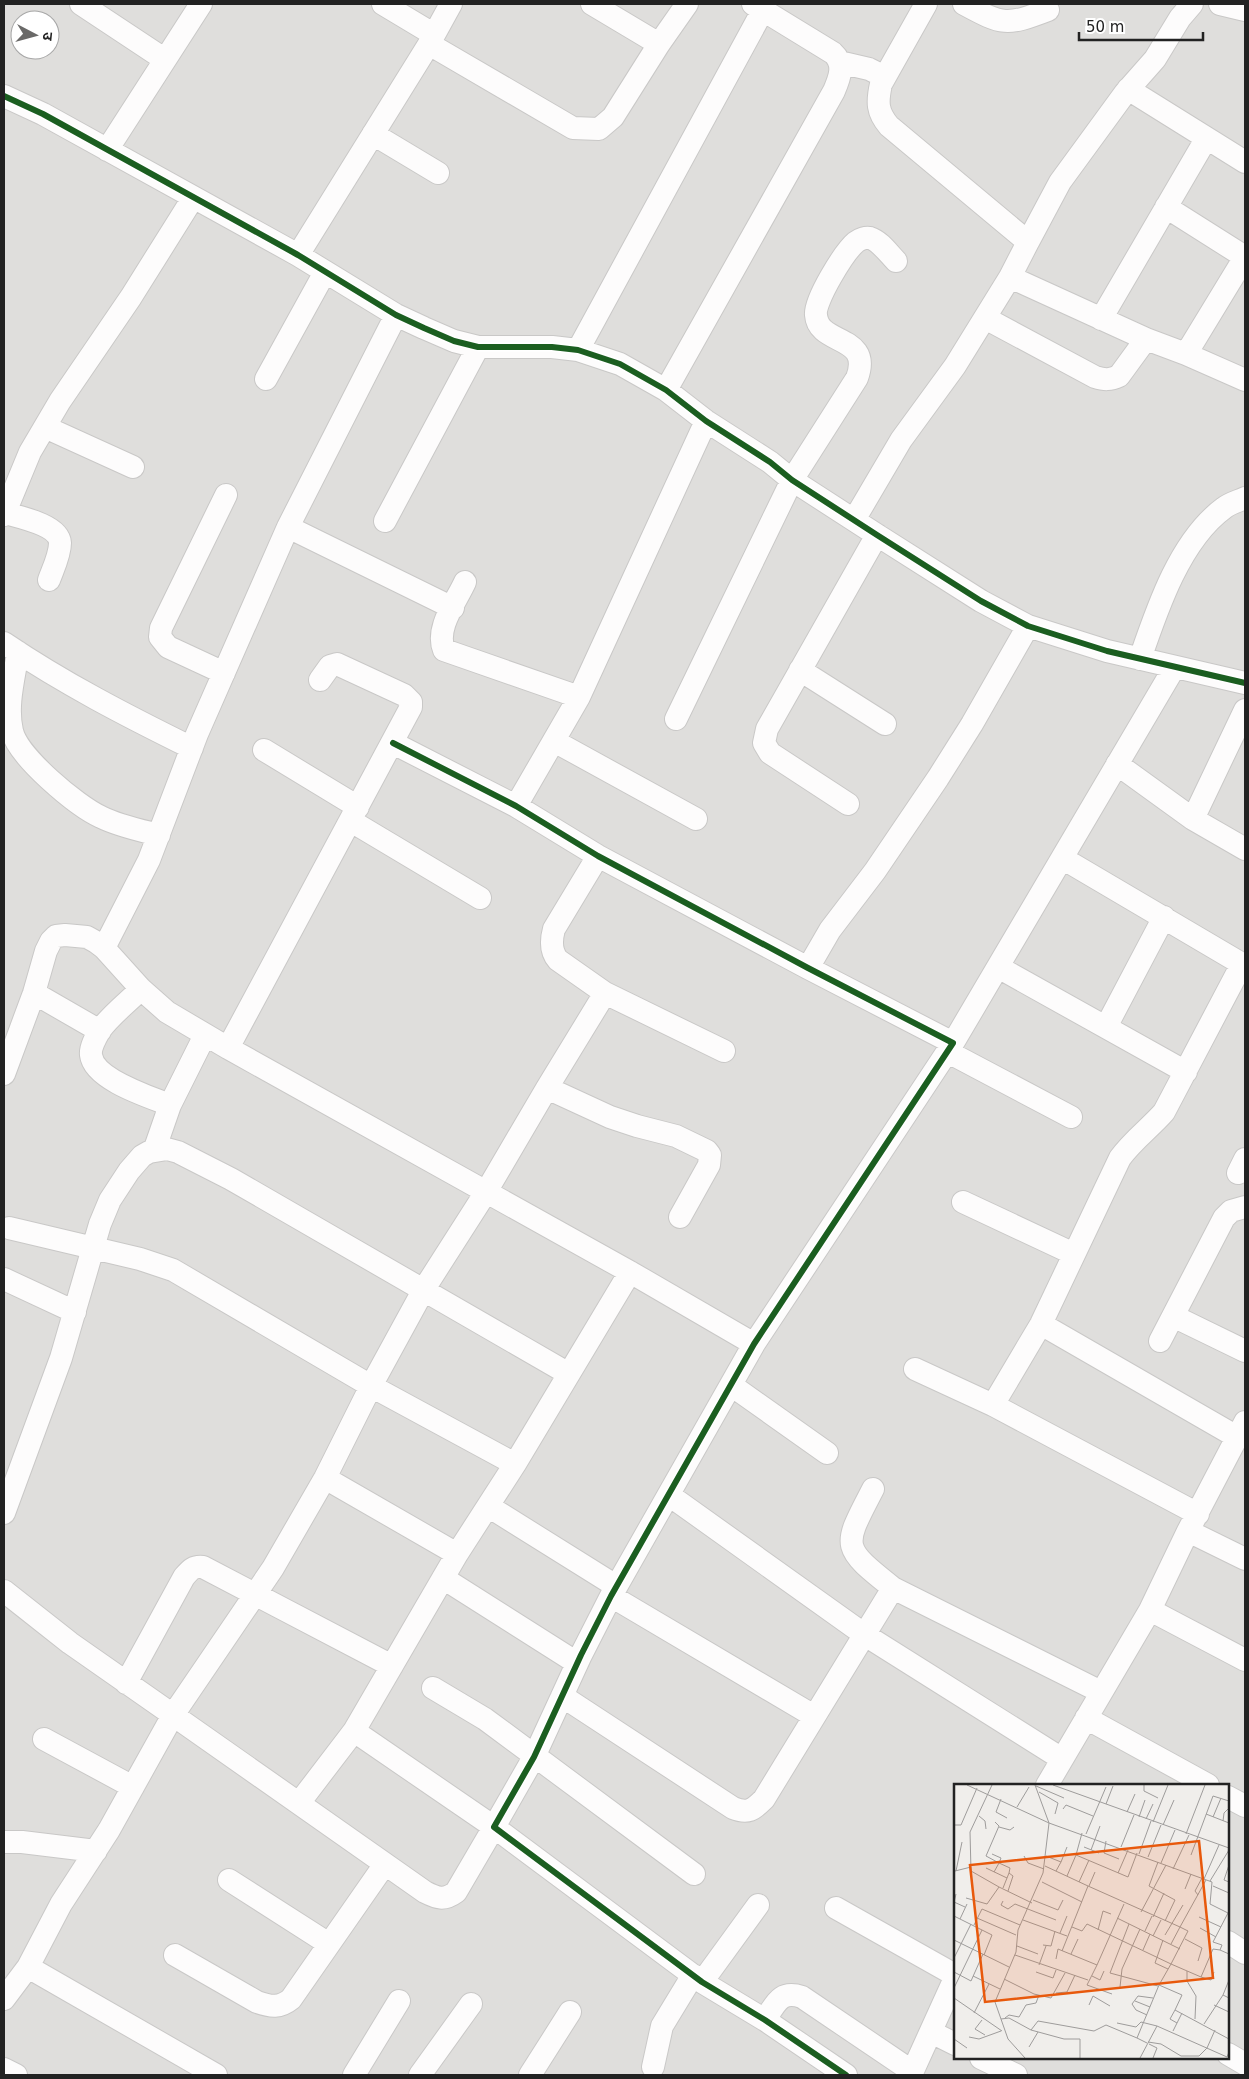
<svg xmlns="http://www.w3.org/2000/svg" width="1249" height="2079" font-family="'DejaVu Sans','Noto Sans Devanagari',sans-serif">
	<rect width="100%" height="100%" fill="#f0eeeb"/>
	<path fill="#dfdedc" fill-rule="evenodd" d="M4 4H1245V2075H4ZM20 20H50V50H20ZM955 1785H1228V2058H955Z"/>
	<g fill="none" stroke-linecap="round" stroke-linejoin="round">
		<g stroke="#c9c8c7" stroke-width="24">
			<path id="minor" d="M81 4 164 59
				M383 4 433 34
				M592 4 659 44
				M964 4C1003 25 1006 26 1048 10
				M1220 4 1245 10
				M429 44 573 128 599 129 613 117 659 44 687 4
				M839 62 869 69 885 77
				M1128 89 1245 162
				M4 96 43 114 298 255 396 315 424 328 454 341 478 347H552L578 350 620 364 666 390 706 421 770 462 792 480 877 535 981 601 1028 626 1107 651 1245 683
				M373 134 438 173
				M107 150 201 4
				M1166 207 1245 257
				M1028 242 1060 182 1125 93 1155 59 1180 18 1192 4
				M298 255 429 44 451 4
				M1010 277 1146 339
				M985 318 1095 377C1105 380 1110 380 1119 376L1146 339 1186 354 1245 257
				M1101 319 1206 139
				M578 350 763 10
				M1186 354 1245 380
				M266 379 325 272
				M666 390 834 91C840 77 845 64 833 53L753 4
				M45 427 133 467
				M5 513C19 517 59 525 60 543 60 555 53 569 49 580
				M4 515 30 452 60 401 131 297 193 198
				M854 520 901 440 955 366 1010 277 1028 242 889 126C877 112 877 102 881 84L926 4
				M385 521 478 347
				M288 527 453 608
				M465 582C456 602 435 628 444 650L579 697
				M4 643C63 683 127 716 192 748
				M18 652C14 678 6 706 12 731 18 757 77 806 101 817 119 826 139 830 159 835
				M1140 659C1157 609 1180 540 1224 508 1230 503 1239 501 1245 498
				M800 670 885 724
				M224 673 168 647 160 637 161 628 226 495
				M320 680 330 666 337 664 404 695 411 702V707L228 1048 630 1272 754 1344
				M676 719 792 480 857 378C873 334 818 346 816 315 814 301 844 252 856 242 860 239 866 237 870 238 880 241 889 254 896 261
				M554 741 696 819
				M393 743 516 806 598 856 808 968 953 1043 754 1344 611 1596 581 1655 534 1757 494 1827 702 1982 765 2020 846 2075
				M264 750 358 807
				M1117 764 1193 819 1245 710
				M848 804 770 753 764 743 767 729 877 535
				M516 806 579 697 706 421
				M1193 819 1245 849
				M351 821 480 898
				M1062 858 1242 964 1164 1112C1150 1128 1133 1140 1120 1158L1041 1324 993 1405 1198 1514
				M104 948 149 860 197 734 288 527 396 315
				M998 967 1186 1072
				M808 968 830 930 875 871 938 778 972 724 1028 626
				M141 989C128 1002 111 1015 100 1030 96 1037 90 1047 91 1055 94 1080 150 1097 170 1105
				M34 993 100 1031
				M605 993 724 1051
				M1106 1027 1164 917
				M953 1043 1174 668
				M948 1052 1071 1117
				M4 1074 34 993 46 951 51 941 56 936 65 935 87 937 96 942 104 948 141 989 167 1012 228 1048
				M547 1088 610 1117 637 1126 676 1136 707 1151 710 1155 709 1165 680 1217
				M154 1151 170 1105 205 1035
				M1238 1173 1245 1159
				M963 1202 1074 1254
				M9 1228 140 1259 173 1270 371 1386 515 1464
				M4 1279 75 1312
				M1173 1316 1245 1351
				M1041 1324 1237 1437
				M1160 1341 1224 1218 1231 1211 1245 1207
				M915 1369 993 1405
				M731 1385 827 1453
				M325 1478 457 1554
				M873 1489C843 1547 840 1546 893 1588
				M669 1495 865 1635 1062 1759
				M488 1506 616 1586
				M4 1513 61 1358 100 1224 110 1200 129 1171 142 1156 149 1152 167 1149 178 1152 231 1179 569 1374
				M1188 1531 1245 1559
				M443 1578 577 1663
				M4 1591 70 1643 173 1715 273 1568 325 1478 371 1386 424 1289 486 1192 547 1088 605 993 558 960C550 951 551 940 554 929L598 856
				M611 1596 814 1716
				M1150 1610 1245 1660
				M126 1683 184 1577C190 1570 193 1566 203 1567L392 1666
				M433 1688 485 1719 694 1874
				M562 1696 733 1808C748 1814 753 1810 764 1799L893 1588 1101 1692
				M1086 1718 1208 1785
				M44 1739 133 1787
				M1047 1785 1150 1610 1188 1531 1245 1422
				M1228 1797 1245 1806
				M299 1803 354 1731 457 1554 515 1464 630 1272
				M4 1842H22L96 1851
				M229 1880 329 1944
				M836 1908 955 1975
				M1228 1942 1245 1953
				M175 1955 257 2002C271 2007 280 2008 291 1999L385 1864
				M702 1982 758 1905
				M4 1999 28 1967
				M765 2020C776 2003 780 1990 802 1997L913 2072
				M931 2032 955 2044
				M1228 2054 1245 2064
				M981 2058 1016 2075
				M653 2067 662 2026 693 1975
				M4 2069 16 2075
				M216 2075 28 1967 61 1904 109 1830 173 1715 425 1892C437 1898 444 1901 456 1892L494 1827 354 1731
				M354 2075 399 2001
				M420 2075 471 2004
				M530 2075 570 2012
				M911 2075 955 1978"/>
		</g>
		<use href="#minor" stroke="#fdfcfc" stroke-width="22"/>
		<g stroke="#fff" stroke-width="9">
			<path id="cycleway" d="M4 96 43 114 298 255 396 315 424 328 454 341 478 347H552L578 350 620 364 666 390 706 421 770 462 792 480 877 535 981 601 1028 626 1107 651 1245 683
				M393 743 516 806 598 856 808 968 953 1043 754 1344 611 1596 581 1655 534 1757 494 1827 702 1982 765 2020 846 2075"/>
		</g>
		<use href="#cycleway" stroke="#1b5e20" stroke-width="6"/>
	</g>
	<g transform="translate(954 1784)">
		<rect width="275" height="275" fill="#f0eeeb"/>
		<path fill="none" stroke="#9e9c9b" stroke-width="1" d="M13 1 95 39 258 98 256 120 274 129 259 158 268 161 266 166 275 170M38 1 16 48 17 87 45 103M99 1 275 64M190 1V7L204 14M82 2 110 14M85 8 104 19 101 30M47 15 42 28 53 34M152 20 159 2M63 23 75 3M109 25 112 21 139 32M173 28 181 10M252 30 275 39M25 32 31 37 32 45M185 33 191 16M259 33 267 14M192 35 199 20M269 37 270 29 275 24M199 38 214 1M0 41H7L23 4M209 41 220 16M45 43 56 46 60 43M132 50 152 3M232 50 251 1M152 57 150 69 165 75M130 63 145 69M167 63 180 31M137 66 146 42M38 70 47 74 45 79 56 84 55 89 59 92 54 107M185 70 197 37M122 71 128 49M237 71 259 12 275 17M70 72 74 79 90 85M92 72 107 78 102 87M194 73 207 41M107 78 113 63M204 78 195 102 221 116 211 137M207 79 221 46M275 81 270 96 275 98M91 82 134 102M32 84 53 94M219 85 235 51M1 87 17 83M2 87 8 58M40 88 45 79 32 72 45 42 41 38M164 89 174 66M113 92 122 71 174 93 183 69M250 95 265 61M256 97 275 66M88 98 128 118M125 98 135 76M135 102 141 88M259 102 275 109M49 104 55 89M231 105 237 90M2 110 0 118 11 123M244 111 241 107 248 94M12 114 33 120 45 103 78 119M79 116 104 126 109 116M49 117 47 121 54 125 61 120 102 136M187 128 212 81M0 132 38 151 30 171M199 133 210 109M245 133 267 143M23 134 62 151M163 134 226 165M6 135 13 120M69 136 113 152M175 140 156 189 204 202M20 141 28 125 66 141M118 143 128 147 133 140 217 180 205 201 228 211 221 226 275 255M246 144 262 153M144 146 149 127 157 130M191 147 198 132M106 149 113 132M211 151 229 121M199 152 207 136M231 155 248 164 244 177M0 156 55 183M209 156 201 179 214 185M217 160 226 143 234 147 217 180 247 193 259 165 266 166M89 161 97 162 101 147M63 162 84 170M189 166 196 150M108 167 134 102 226 143 252 96M117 170 124 155M61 171 134 196M0 174 17 140M102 175 104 165 143 181 170 120M85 181 92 162M143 181 133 201 158 210M233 187V197L242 212 241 235M0 188 17 197 29 170M82 188 99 194 102 186M19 192 46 205M138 192 146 196 150 187M247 193 257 196 260 188M50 195 80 210 97 214 111 189M275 196 269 211 275 214M166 203 168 185 186 145M0 204 28 146M102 209 113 208 121 191M0 214 48 247M181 217 196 223M135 221 139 212 156 222M260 221 275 228M221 226 216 235 223 239M20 229 35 200M193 231 182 226 178 220 184 212 199 214M51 234 55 231 65 233 72 221 82 219 85 211M47 235 55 234 77 246 110 255H126V274M28 236 21 245 31 251M163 239 182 243 187 238 203 242M250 240 269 211M77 246 84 237 140 247 152 241 183 254M219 247 228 229M15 253 25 255 47 247M0 255 13 264M194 258 207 260 227 272H245L253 264 261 246M193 259 183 254 205 201M195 260 203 264 199 274M75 263 84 248M71 274 54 255 41 218 62 168 64 146 89 89 95 39 81 1M186 274 203 242 273 273 275 268"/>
		<path fill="#e8590c" fill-opacity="0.15" stroke="#e8590c" stroke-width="2.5" d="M245 57 259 194 31 218 16 81Z"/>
		<rect width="275" height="275" fill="none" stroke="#222" stroke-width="2.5"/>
	</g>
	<rect width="1249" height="2079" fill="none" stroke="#222222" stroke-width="10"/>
	<g transform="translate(35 35) rotate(96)"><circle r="24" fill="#ffffff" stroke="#a7a7a7"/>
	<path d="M0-4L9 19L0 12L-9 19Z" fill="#6a6968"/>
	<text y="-8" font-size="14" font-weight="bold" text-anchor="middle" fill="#222222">उ</text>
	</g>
	<path d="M1079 32v8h124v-8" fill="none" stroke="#222222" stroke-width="2.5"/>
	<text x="1086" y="32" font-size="15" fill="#222222" stroke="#ffffff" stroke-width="4" paint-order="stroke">50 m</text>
</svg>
